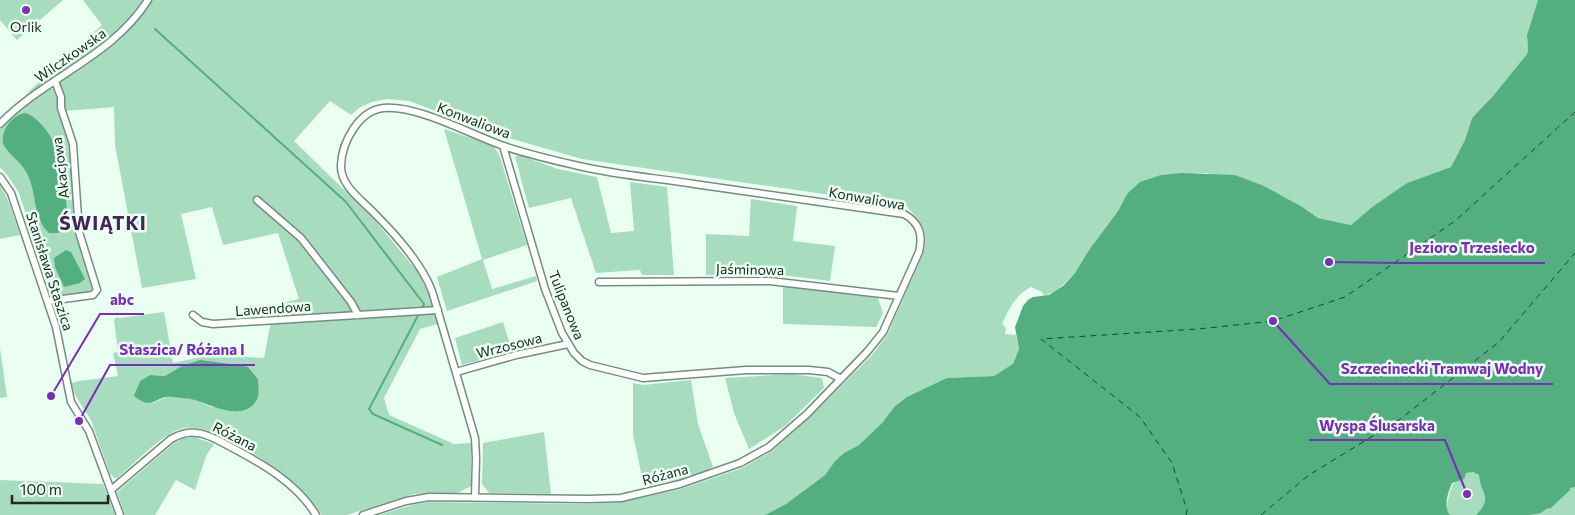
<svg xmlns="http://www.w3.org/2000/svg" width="1575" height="515" font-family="Commissioner,sans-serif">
	<rect width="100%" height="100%" fill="#eafff2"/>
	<path fill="#a7ddbe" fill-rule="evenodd" d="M0 0H63L17 40 0 20Z
		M83 0H1538L1527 35 1528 50 1527 54 1493 96 1472 118 1465 140 1451 167 1407 183 1372 207 1351 225 1318 218 1301 206 1284 197 1207 173 1161 175 1127 194 1118 211 1089 250 1075 273 1056 291 1044 296 1042 292 1031 287C1016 294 1009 309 1002 324L1006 328 1005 334 1016 335 1019 349 1013 364 1008 368 994 376 947 378 894 407 882 423 859 445 844 453 835 461 825 475 786 504 765 515H379L412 505 429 502 588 504 621 502 681 489 742 468 772 451 810 417 871 356 887 335 923 254C929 230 922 223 906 206L582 159 505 137 409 101 387 99 372 102 359 108 351 115 330 101 294 141 372 217 418 272 428 292 438 324 420 329 384 398 389 415 454 444 471 443V486L458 493 414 494 347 515H322C303 485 216 417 180 429 160 436 134 464 117 478H115L110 474 91 420 75 395 71 383 79 381 118 376 113 353 118 352 114 320 116 317 120 318 164 312 173 363 210 355 264 358 274 305 299 299 278 233 223 245 212 207 181 214 196 279 142 288 115 145 114 107 65 111C63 96 66 88 53 78L25 95 102 25ZM248 367 258 379V396L212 407 193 399 169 396 153 403 138 386 140 381 150 375 165 376Z
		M48 89H53L57 93 59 109 70 145 76 232 94 288 92 292 53 296 19 193 8 176 0 167V129L25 105Z
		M444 129 492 145 499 154 527 245 483 260 492 289 536 276 537 281 447 311 437 277 482 259Z
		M519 155 558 169 597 177 611 233 634 231 630 182 667 187 674 275H642L640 270 596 273 571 198 529 208 515 157Z
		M0 185 8 200 20 235 0 239Z
		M751 199 797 206 793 241 835 246 830 281 774 274 706 275V234L749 236Z
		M783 286 878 298 883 313 876 327 783 324Z
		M503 322 512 351 462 365 455 338Z
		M0 348 7 397 0 398Z
		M791 374 822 378 824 388 785 426 749 449 734 413 725 378Z
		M691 380 698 424 713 467 693 477 644 486 633 435V383L643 385Z
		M544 432 551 494 489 493 482 484 483 443Z
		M194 437 214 444 206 456 195 490 176 480 155 515H125L117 492 174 443 184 438Z
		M1575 457V515H1517Z
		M1473 472 1479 475C1480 495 1494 496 1476 515H1450C1445 508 1447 504 1449 496 1452 483 1458 473 1473 472Z
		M0 480 103 484 115 515H0Z"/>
	<path fill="#53ae80" d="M1538 0H1575V487L1570 488V490L1551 508 1546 509 1541 513 1529 515H1476C1494 496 1480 495 1479 475L1473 472 1466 473 1464 479 1452 483C1448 493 1443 506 1450 515H765L786 504 825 475 835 461 844 453 859 445 882 423 894 407 907 397 947 378 994 376 1013 364 1019 349 1015 327 1023 306 1028 300 1033 297 1049 295 1063 286 1075 273 1089 250 1118 211 1127 194 1140 182 1161 175 1182 173 1235 175 1264 186 1284 197 1301 206 1318 218 1351 225 1372 207 1407 183 1451 167 1465 140 1472 118 1493 96 1527 54 1528 50 1527 35Z
		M24 113C31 114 35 118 40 123 60 144 64 170 66 198 66 208 69 219 64 228L58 233H49C33 218 37 197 29 178 24 163 10 157 3 144 1 130 11 117 24 113Z
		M66 250 71 252 85 279 80 283 64 287 55 267 54 258Z
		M200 360 238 365 248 367 258 379C258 386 260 395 256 401 243 422 211 405 195 400 188 398 180 398 172 397 156 394 154 412 134 396L140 381 150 375 165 376 182 366Z"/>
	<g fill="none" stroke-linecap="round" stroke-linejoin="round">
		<path stroke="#53ae80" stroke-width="2" d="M155 29 346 202 424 304 369 409 373 414 442 445"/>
		<path stroke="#035031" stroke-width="1" stroke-dasharray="6 5" stroke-linecap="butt" d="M1186 515 1187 510 1172 463 1140 417 1041 339 1198 329 1273 321 1345 297 1455 221 1575 112
			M1261 515 1309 475 1399 420 1499 342 1575 253"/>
		<g stroke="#758d7f" stroke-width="9">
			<path id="street" d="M0 124C45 77 112 57 148 0
				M503 146 545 289 562 333 574 353 582 361 590 365 643 378 746 370H809L828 372 841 379
				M0 177 11 193 56 327 71 402 89 431 120 515
				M257 200 301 238 351 302 358 315
				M599 282 770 281 899 296
				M48 301 93 295 97 290 79 232 73 144 61 108V97L55 81
				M193 315 202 322 213 324 438 310
				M456 372 516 355 568 344
				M111 490 171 439C180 434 188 431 197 433 209 434 219 441 229 446 261 463 297 483 316 515
				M363 515 406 501 429 497 588 499 621 498 680 484 740 463 769 447 807 414 867 352 883 332 919 252C923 235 920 223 904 214 834 204 764 194 694 184 656 178 617 175 579 166 553 160 526 154 501 145 470 134 417 105 384 108 359 110 342 142 341 165 340 186 362 200 375 214 395 234 422 265 432 291L475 438 476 458 475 498"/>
		</g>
		<use href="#street" stroke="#fff" stroke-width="6"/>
	</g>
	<circle fill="#7d37aa" stroke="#eafff2" stroke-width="2" cx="26" cy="10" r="5"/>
	<g text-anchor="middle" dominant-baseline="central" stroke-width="5" stroke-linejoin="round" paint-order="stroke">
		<g font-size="14" fill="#202a24" stroke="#eafff2">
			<text x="26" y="26">Orlik</text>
		</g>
		<g font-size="14" fill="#202a24" stroke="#eafff2">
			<text transform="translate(70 55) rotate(-35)">Wilczkowska</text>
			<text transform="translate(474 120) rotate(21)">Konwaliowa</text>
			<text transform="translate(60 168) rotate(-97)">Akacjowa</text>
			<text transform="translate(867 198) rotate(10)">Konwaliowa</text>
			<text transform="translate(750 269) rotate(1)">Jaśminowa</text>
			<text transform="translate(50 271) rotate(72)">Stanisława Staszica</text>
			<text transform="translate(567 305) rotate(68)">Tulipanowa</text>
			<text transform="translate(273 308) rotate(-4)">Lawendowa</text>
			<text transform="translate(509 345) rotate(-14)">Wrzosowa</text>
			<text transform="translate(235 436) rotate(27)">Różana</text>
			<text transform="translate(665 474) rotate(-15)">Różana</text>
		</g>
		<g font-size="19" font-weight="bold" letter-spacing="1" fill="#45245c" stroke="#eafff2">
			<text x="103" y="222">ŚWIĄTKI</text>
		</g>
	</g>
	<path fill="none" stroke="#7b2cbf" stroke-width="2" d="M1329 262L1399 263H1545M51 396L100 314H144M79 421L110 365H255M1273 321L1330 384H1553M1467 494L1445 440H1309"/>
	<g fill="#7b2cbf" stroke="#eafff2" stroke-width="2">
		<circle cx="1329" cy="262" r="5"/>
		<circle cx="51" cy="396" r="5"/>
		<circle cx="79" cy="421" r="5"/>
		<circle cx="1273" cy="321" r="5"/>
		<circle cx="1467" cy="494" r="5"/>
	</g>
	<g font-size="15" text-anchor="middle" font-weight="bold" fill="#7b2cbf" stroke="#eafff2" stroke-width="5" stroke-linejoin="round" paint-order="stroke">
		<text x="1472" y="253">Jezioro Trzesiecko</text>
		<text x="122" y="305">abc</text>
		<text x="182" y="355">Staszica/ Różana I</text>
		<text x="1442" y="374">Szczecinecki Tramwaj Wodny</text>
		<text x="1377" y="431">Wyspa Ślusarska</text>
	</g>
	<path d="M12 495v8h96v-8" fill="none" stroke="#202a24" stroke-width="2.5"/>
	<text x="20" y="495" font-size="15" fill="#202a24" stroke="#eafff2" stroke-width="4" paint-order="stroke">100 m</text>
</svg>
